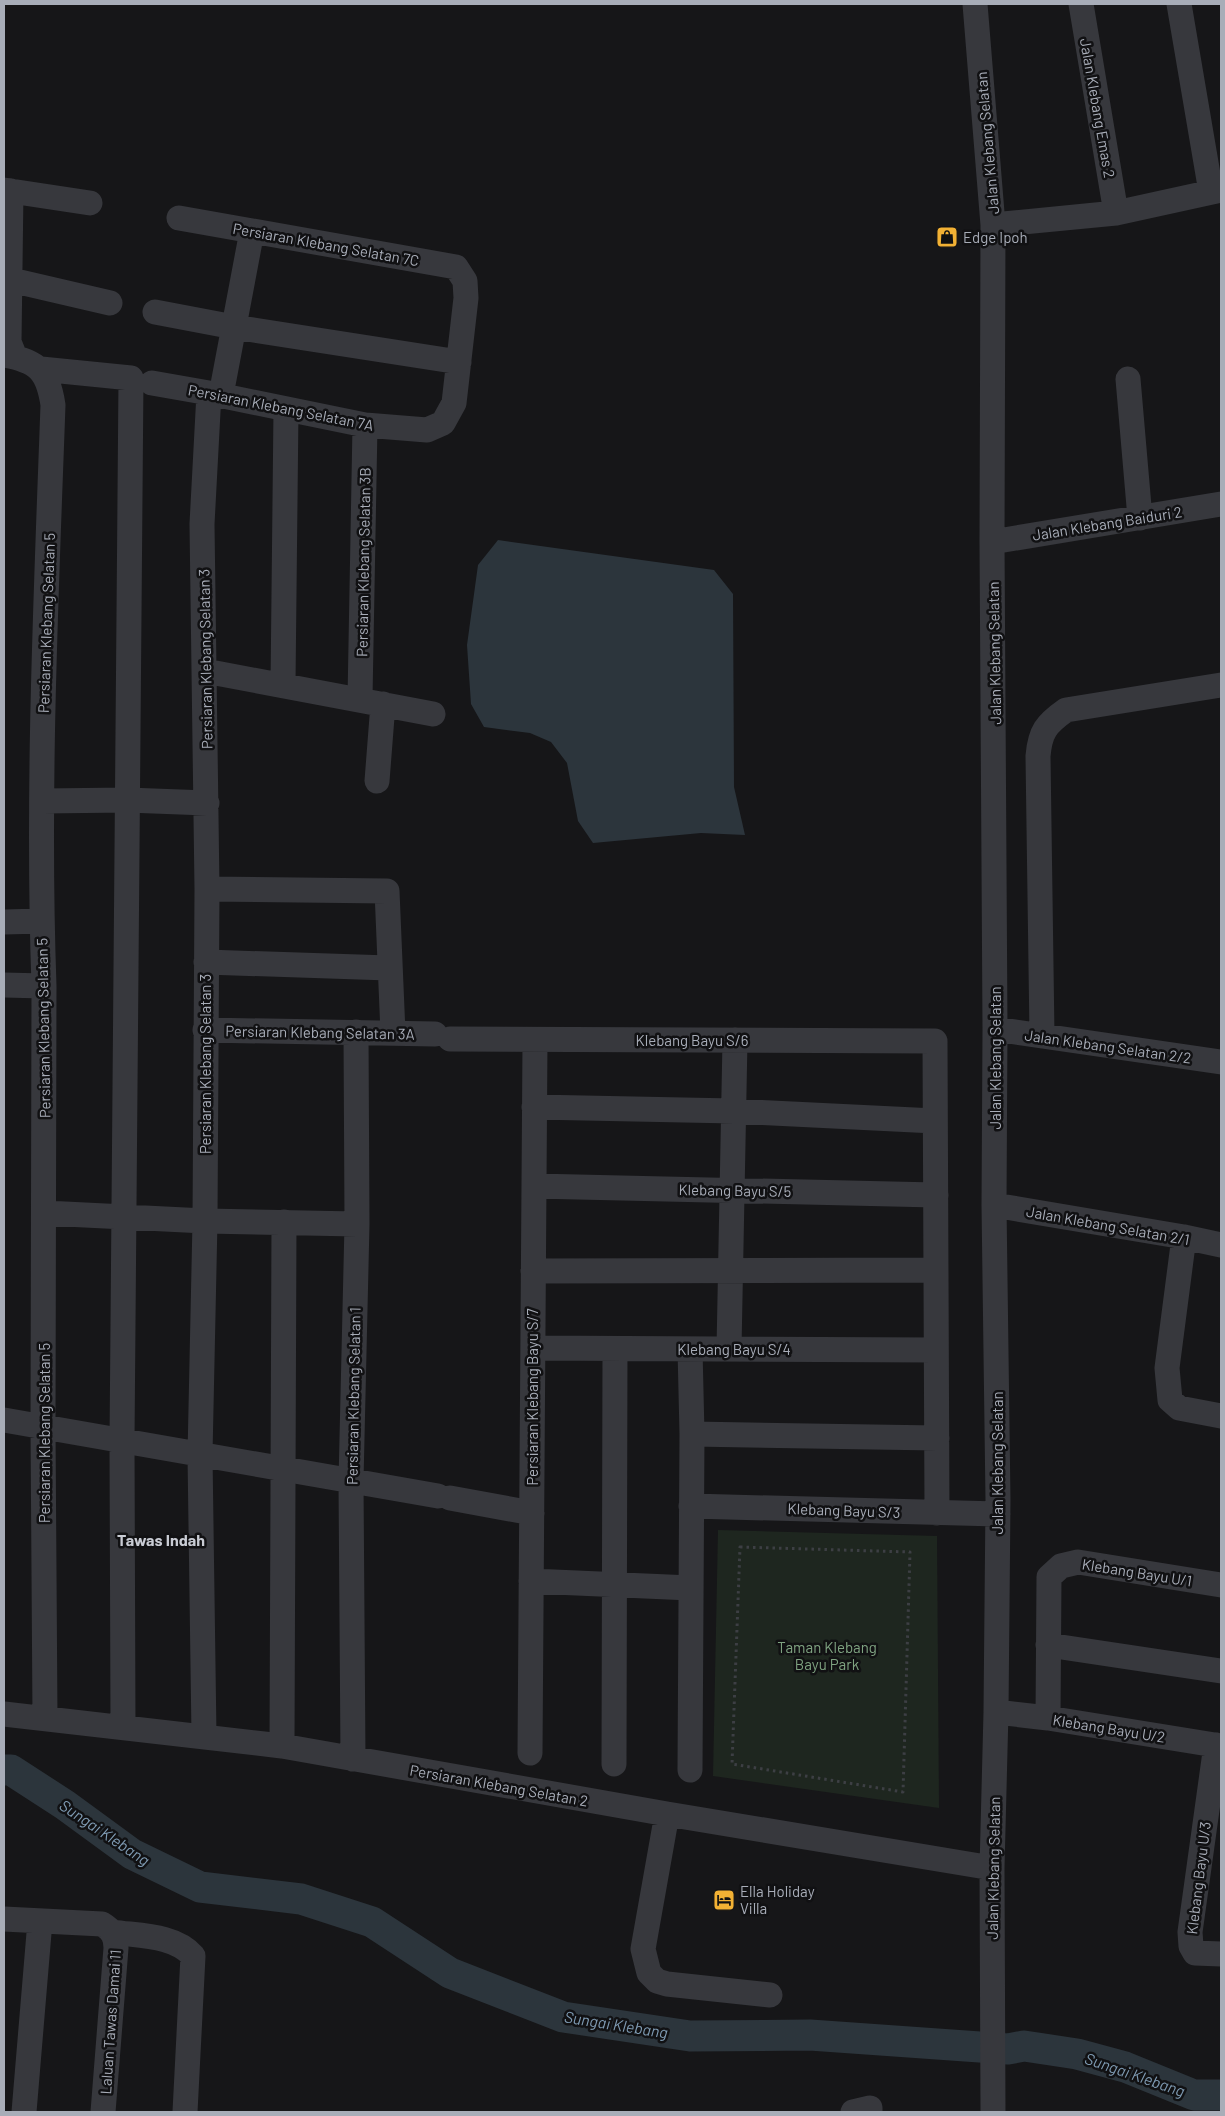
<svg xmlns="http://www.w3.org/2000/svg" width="1225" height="2116" font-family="Barlow,sans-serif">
	<rect width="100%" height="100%" fill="#161618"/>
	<path fill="#1e261f" d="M718 1530 937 1536 939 1808 713 1776Z"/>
	<path fill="#2c353c" d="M498 540 714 570 733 594 734 787 745 835 701 833 593 843 578 821 567 763 551 742 530 733 484 727 471 704 467 645 478 565Z"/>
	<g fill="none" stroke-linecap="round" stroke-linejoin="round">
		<path stroke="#2c353c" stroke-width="31" d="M4 1770H11L65 1805 132 1854 200 1887 301 1899 372 1922 450 1973 563 2017 690 2036 810 2035 1008 2049 1024 2046 1077 2054 1125 2067 1194 2095H1221"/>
		<path stroke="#3d3f44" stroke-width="3" stroke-dasharray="2.5 4" stroke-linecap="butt" d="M740 1547 910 1552 903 1792 732 1764Z"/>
		<path stroke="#37383d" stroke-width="25" d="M975 4 993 225 992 542 995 1029 994 1205 998 1500 996 1712 992 1868 993 2112
			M1081 4 1116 213
			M1179 4 1211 192
			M4 190 90 203
			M11 191 9 342 15 357
			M993 225 1116 213 1221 190
			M11 280 110 303
			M155 312 234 327 459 362
			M4 355C38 361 48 371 53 405 46 598 37 792 44 986L43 1427 45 1718
			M41 369 131 378 122 1442 123 1726
			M1128 379 1140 518
			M152 383 209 393 365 425 427 430 443 423 454 403 466 298 465 281 456 267 179 218
			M221 395 252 231
			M992 542 1221 504
			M205 671 433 714
			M283 685 286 409
			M360 699 365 425
			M377 781 383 704
			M43 801 127 800 207 803
			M207 889 387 891 393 1033
			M4 922 42 921
			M206 962 389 968
			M4 985 44 986
			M995 1029 1221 1062
			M205 1030 435 1034
			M1042 1036 1038 756C1040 732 1046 724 1066 710L1221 685
			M450 1039 935 1041 937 1513
			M534 1107 734 1111 935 1121
			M534 1186 936 1195
			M994 1205 1184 1237 1221 1245
			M45 1213 205 1221 357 1224
			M1184 1237 1167 1368 1170 1400 1179 1408 1221 1416
			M533 1271 936 1270
			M533 1348 936 1350
			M690 1349 692 1434 690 1770
			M729 1349 735 1040
			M4 1420 438 1496
			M692 1434 937 1438
			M450 1498 532 1513
			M691 1506 998 1514
			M531 1581 691 1588
			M1048 1645 1221 1671
			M996 1712 1048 1718 1221 1746
			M4 1714 282 1746 667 1814 992 1868
			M1048 1718 1049 1577 1061 1566 1078 1562 1221 1585
			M204 1736 200 1455 205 1221 207 889 202 524 209 393
			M1216 1745 1190 1932 1191 1946 1195 1953 1221 1954
			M282 1746 284 1222
			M530 1753 535 1041
			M353 1759 351 1481 357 1224 356 1032
			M614 1764 615 1349
			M667 1814 643 1949 649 1973 657 1981 667 1984 770 1995
			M4 1919 102 1924C112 1930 116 1936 116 1948L103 2112
			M113 1932C139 1936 175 1935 193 1956L185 2112
			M24 2112 40 1921
			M853 2112 870 2108V2112"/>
	</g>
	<defs>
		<g id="shop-square" transform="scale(1.125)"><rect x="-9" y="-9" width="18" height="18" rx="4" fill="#f2b134" stroke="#111113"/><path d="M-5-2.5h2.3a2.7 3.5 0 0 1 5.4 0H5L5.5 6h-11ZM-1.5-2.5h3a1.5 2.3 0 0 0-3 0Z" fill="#111"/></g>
		<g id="hotel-square" transform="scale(1.125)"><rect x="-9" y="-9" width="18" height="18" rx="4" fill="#f2b134" stroke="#111113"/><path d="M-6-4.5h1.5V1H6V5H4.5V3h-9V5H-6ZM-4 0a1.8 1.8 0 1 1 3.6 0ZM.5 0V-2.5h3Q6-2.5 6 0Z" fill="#111"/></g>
	</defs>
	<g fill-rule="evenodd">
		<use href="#shop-square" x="947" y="237"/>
		<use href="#hotel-square" x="724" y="1900"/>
	</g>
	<g text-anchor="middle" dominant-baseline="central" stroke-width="5" stroke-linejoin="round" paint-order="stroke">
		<g font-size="15" fill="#a8adb8" stroke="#111113">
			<text transform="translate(1098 108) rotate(80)">Jalan Klebang Emas 2</text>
			<text transform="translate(987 143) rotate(-95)">Jalan Klebang Selatan</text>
			<text transform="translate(326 244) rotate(10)">Persiaran Klebang Selatan 7C</text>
			<text transform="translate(281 407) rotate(11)">Persiaran Klebang Selatan 7A</text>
			<text transform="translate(1107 523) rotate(-9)">Jalan Klebang Baiduri 2</text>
			<text transform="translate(363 562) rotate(-89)">Persiaran Klebang Selatan 3B</text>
			<text transform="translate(46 623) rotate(-88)">Persiaran Klebang Selatan 5</text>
			<text transform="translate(994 653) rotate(-91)">Jalan Klebang Selatan</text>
			<text transform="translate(205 659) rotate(-91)">Persiaran Klebang Selatan 3</text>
			<text transform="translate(43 1028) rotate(-91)">Persiaran Klebang Selatan 5</text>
			<text transform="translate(320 1032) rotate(1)">Persiaran Klebang Selatan 3A</text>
			<text x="692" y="1040">Klebang Bayu S/6</text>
			<text transform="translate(1108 1046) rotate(8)">Jalan Klebang Selatan 2/2</text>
			<text transform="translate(995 1058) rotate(-90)">Jalan Klebang Selatan</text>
			<text transform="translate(205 1064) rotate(-90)">Persiaran Klebang Selatan 3</text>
			<text transform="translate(735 1190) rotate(1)">Klebang Bayu S/5</text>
			<text transform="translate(1108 1225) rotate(10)">Jalan Klebang Selatan 2/1</text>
			<text x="734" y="1349">Klebang Bayu S/4</text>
			<text transform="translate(353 1396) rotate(-89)">Persiaran Klebang Selatan 1</text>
			<text transform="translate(532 1397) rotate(-90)">Persiaran Klebang Bayu S/7</text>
			<text transform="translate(44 1433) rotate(-90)">Persiaran Klebang Selatan 5</text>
			<text transform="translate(997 1463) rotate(-90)">Jalan Klebang Selatan</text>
			<text transform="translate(844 1510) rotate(2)">Klebang Bayu S/3</text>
			<text transform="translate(1137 1572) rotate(9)">Klebang Bayu U/1</text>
			<text transform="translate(1109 1728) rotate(9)">Klebang Bayu U/2</text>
			<text transform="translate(499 1785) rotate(10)">Persiaran Klebang Selatan 2</text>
			<text transform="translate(993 1868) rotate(-89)">Jalan Klebang Selatan</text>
			<text transform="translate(1198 1878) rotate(-83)">Klebang Bayu U/3</text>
			<text transform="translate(110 2022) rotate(-86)">Laluan Tawas Damai 11</text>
		</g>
		<g font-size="15" fill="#a8adb8" stroke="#111113" text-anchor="start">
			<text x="963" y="237">Edge Ipoh</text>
			<text x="740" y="1891">Ella Holiday<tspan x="740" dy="17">Villa</tspan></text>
		</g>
		<g font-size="15" fill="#7fa381" stroke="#111113">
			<text x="827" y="1647">Taman Klebang<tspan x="827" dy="17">Bayu Park</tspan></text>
		</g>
		<g font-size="16" font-weight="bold" fill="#c9ccd4" stroke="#111113">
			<text x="161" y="1539">Tawas Indah</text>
		</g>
		<g font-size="16" font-style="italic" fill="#7f9bb3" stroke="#111113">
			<text transform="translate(105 1832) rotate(34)">Sungai Klebang</text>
			<text transform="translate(616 2024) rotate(9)">Sungai Klebang</text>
			<text transform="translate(1135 2074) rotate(19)">Sungai Klebang</text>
		</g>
	</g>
	<rect width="1225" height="2116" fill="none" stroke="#a8adb8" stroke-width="10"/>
</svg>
